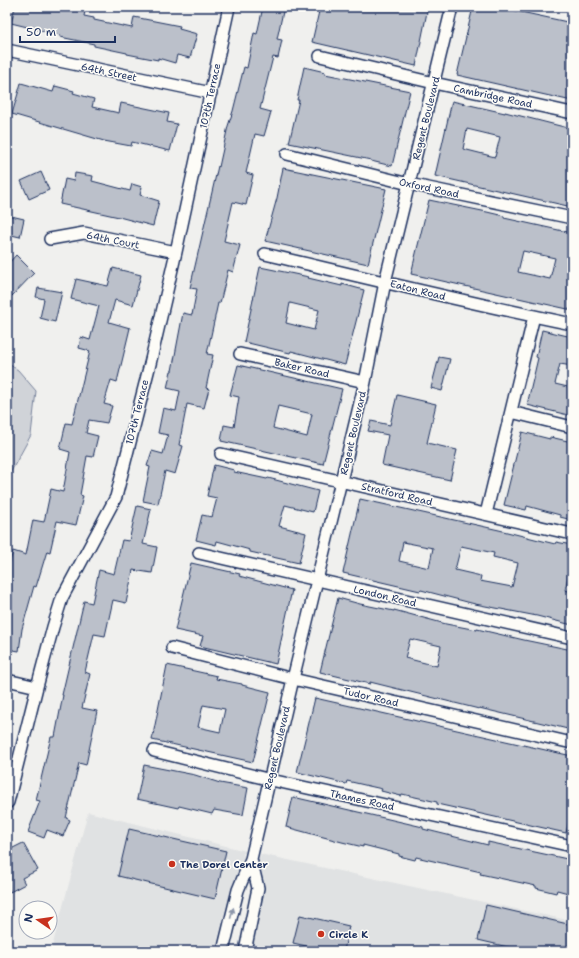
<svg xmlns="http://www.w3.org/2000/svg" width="579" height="958" font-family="'Shantell Sans',sans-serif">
	<rect width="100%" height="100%" fill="#f0f0ee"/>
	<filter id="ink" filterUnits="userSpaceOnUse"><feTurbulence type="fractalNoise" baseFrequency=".025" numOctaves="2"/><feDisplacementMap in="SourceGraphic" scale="8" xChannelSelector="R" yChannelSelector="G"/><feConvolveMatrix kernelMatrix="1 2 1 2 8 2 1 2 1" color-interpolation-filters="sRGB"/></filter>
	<g filter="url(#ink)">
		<path fill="#e0e2e3" d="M88 812 246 851 245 853 243 854 244 858 231 889 215 951H51Z
			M260 854 572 921V951H252L265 890 259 860Z"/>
		<path fill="#d0d3d8" stroke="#76819b" d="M7 363 18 370 36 391 31 435 7 479Z"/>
		<path fill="#bbc0ca" stroke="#1b2f5e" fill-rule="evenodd" d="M15 7H57L65 9 66 7H86L84 16 94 18V20L132 28 134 17 180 26 179 29 197 34 190 58 177 55 175 63 158 58V60L127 54V53L94 46V44L60 37V35L11 23Z
			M263 7H284L277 39 282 40 278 58 273 57 260 109 271 112 264 136 255 134 246 173 253 175 246 205 233 202 224 241 240 245 233 272 228 270 220 303H218L207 354 213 355 206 388 209 389 204 408 187 404 179 445 183 446 175 474 165 471 158 504 143 501 150 467 147 466 152 451 163 454 168 435 158 433 163 408 176 411 180 391 167 388 171 371H172L183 313 192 315 197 289 190 288 218 166 219 167 228 126 233 111 244 67 247 68 254 33 257 34Z
			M320 7H428L416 66 312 42Z
			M473 7H498L572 23V101L457 75Z
			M304 67 325 72V74L410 91 392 166 371 161V160L289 143 299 100H297Z
			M21 83 53 92 55 86 74 91 73 93 94 99 92 107 119 113 121 103 169 113 167 122 177 124 170 151 132 142 131 146 104 141 12 114Z
			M452 101 505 113V112L572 129V207L435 176ZM467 129 500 137 495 157 463 149Z
			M283 168 386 189 368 264 265 241 277 198Z
			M41 172 49 190 29 199 21 181Z
			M75 173 93 176 92 181 130 191 132 184 142 187 140 195 159 201 153 226 119 217 60 204 65 179 74 181Z
			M429 200 487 212 504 216V218L572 233V310L411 274ZM523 251 555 258 550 279 518 272Z
			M7 215 24 219 20 237 7 234Z
			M16 255 34 273 12 296 7 291V265Z
			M260 267 309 277 308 278 342 286V284L364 290 345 365 291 351 290 353 244 342ZM290 303 319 310 314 330 286 323Z
			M113 268 141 275 133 305 115 300 109 322 130 328 117 382 111 380 104 404 112 406 107 423 89 420 86 433 98 436 93 457 87 456 80 495 83 496 76 525 57 521 50 552 47 551 36 587 34 586 22 629 19 651 7 649V572L13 551 26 555 33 520 44 522 51 489 63 492 70 452 60 449 66 423 72 424 90 351 79 348 81 337 90 340 99 306 71 299 76 279 108 286Z
			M38 288 62 292 55 322 40 318 44 299 36 297Z
			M542 330 572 337V366L560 364 555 384 572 388V416L527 405 538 358 536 357Z
			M439 357 450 359 442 391 431 388Z
			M238 365 342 389 323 464 221 441 224 425 234 427 239 397 230 395ZM278 406 312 414 307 437 273 428Z
			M397 395 436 404 427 443 457 450 450 480 382 465 388 435 368 431 371 421 390 425Z
			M522 432 550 439V437L572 442V520L560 517V515L527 506 526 510 504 505Z
			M214 465 234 470V472L267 479 268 478 318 491 313 512 285 505 279 526 306 533 299 563 250 552V550L217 541 216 545 196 540 202 515 212 517 217 498 207 496Z
			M360 499 499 530 555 544 556 542 572 545V558L565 590 572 592V625L537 616 475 604 421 590 420 591 343 573ZM403 542 433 548 429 568 399 561ZM461 546 494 553 493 557 518 563 512 587 480 581 481 576 455 570Z
			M137 506 151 509 143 544 157 547 152 573 133 570 126 603 113 600 105 636 94 634 85 672 90 674 82 708 97 711 86 765 79 763 66 818 70 820 63 836 47 830 44 838 28 832 40 801 36 800 51 737H55L63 695H62L84 601 92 603 99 570 114 574 122 540 129 541Z
			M191 563 240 574 239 576 292 590 276 664 200 646 203 636 175 630Z
			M338 598 360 604 394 611V610L446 624 477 630V629L524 640 572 650V730L479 708V709L370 682V684L320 672ZM410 639 441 646 437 666 405 658Z
			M167 665 217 676 216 679 242 684V685L270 692 253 762 171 744 152 740ZM203 705 225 709 220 732 198 727Z
			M315 698 572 756V808L566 833 437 804V802L402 794 401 796 381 791 382 789 347 781 346 784 297 772Z
			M144 765 195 775 220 783 248 788 243 815 214 810 212 814 179 806 178 808 137 799Z
			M293 797 423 827V829L488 845V842L572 860V894L557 890 556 893 536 888V886L480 874 481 872 416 857 415 860 399 856V854L363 845V847L342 842 286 827Z
			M129 829 226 851 215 899 118 876Z
			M23 843 38 870 22 878 25 884 10 892 7 885V851Z
			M486 905 572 925V951H525L478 940Z
			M300 915 349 926 344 951H328L293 943Z"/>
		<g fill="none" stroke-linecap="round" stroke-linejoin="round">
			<g stroke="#1b2f5e" stroke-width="14">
				<path id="street" d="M7 50 211 93
					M320 56 434 83 572 113
					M287 154 409 184 572 218
					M50 239 84 233 176 252
					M265 254C367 278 469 303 572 324
					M240 354 365 382
					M511 412 572 427
					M221 454 572 534
					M486 514 534 316
					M199 553 572 638
					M172 648 293 679 572 743
					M7 680 37 687
					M154 751 271 780 572 846
					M7 803 8 802 37 687 53 627 62 598 116 497 150 364 176 252 229 7
					M223 951 238 890 251 859 293 679 365 382 385 282 452 7
					M245 951 258 888 251 859"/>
			</g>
			<use href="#street" stroke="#fdfcf7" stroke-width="11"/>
		</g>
		<defs><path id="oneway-solid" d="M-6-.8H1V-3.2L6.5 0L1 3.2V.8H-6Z"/></defs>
		<use fill="#8c96aa" href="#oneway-solid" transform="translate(232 913) rotate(-75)"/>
	</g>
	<g fill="#c8321e" stroke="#fdfcf7" stroke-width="1.5">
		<circle cx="172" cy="864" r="4"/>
		<circle cx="321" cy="934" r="4"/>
	</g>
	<g text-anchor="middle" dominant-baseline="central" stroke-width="3" stroke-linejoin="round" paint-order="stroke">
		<g font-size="10" fill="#1b2f5e" stroke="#fdfcf7">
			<text transform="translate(109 72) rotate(12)">64th Street</text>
			<text transform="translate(210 96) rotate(-78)">107th Terrace</text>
			<text transform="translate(493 96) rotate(12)">Cambridge Road</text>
			<text transform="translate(426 118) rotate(-76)">Regent Boulevard</text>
			<text transform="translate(429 188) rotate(12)">Oxford Road</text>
			<text transform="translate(113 240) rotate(11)">64th Court</text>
			<text transform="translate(418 290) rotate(14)">Eaton Road</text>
			<text transform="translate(302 368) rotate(13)">Baker Road</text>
			<text transform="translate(137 412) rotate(-76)">107th Terrace</text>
			<text transform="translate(353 433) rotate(-77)">Regent Boulevard</text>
			<text transform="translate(397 494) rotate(13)">Stratford Road</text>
			<text transform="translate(385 596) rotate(13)">London Road</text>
			<text transform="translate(371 697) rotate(13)">Tudor Road</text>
			<text transform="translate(277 748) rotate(-77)">Regent Boulevard</text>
			<text transform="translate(362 800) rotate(12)">Thames Road</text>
		</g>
		<g font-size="10" font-weight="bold" fill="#1b2f5e" stroke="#fdfcf7" text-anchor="start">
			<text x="180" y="864">The Dorel Center</text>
			<text x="329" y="934">Circle K</text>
		</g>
	</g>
	<rect width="579" height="958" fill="none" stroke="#fdfcf7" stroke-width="24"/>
	<rect x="12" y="12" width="555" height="934" fill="none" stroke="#1b2f5e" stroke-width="1.5" filter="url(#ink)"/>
	<g transform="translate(38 920) rotate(283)"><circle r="19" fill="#fdfcf7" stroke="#a3aaba"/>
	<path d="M0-3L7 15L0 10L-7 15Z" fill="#c8321e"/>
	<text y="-6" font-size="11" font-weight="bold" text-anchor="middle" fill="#1b2f5e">N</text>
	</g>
	<path d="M20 36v6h95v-6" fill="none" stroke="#1b2f5e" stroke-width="2"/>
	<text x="26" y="36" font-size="12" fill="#1b2f5e" stroke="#fdfcf7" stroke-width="3" paint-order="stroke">50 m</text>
</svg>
